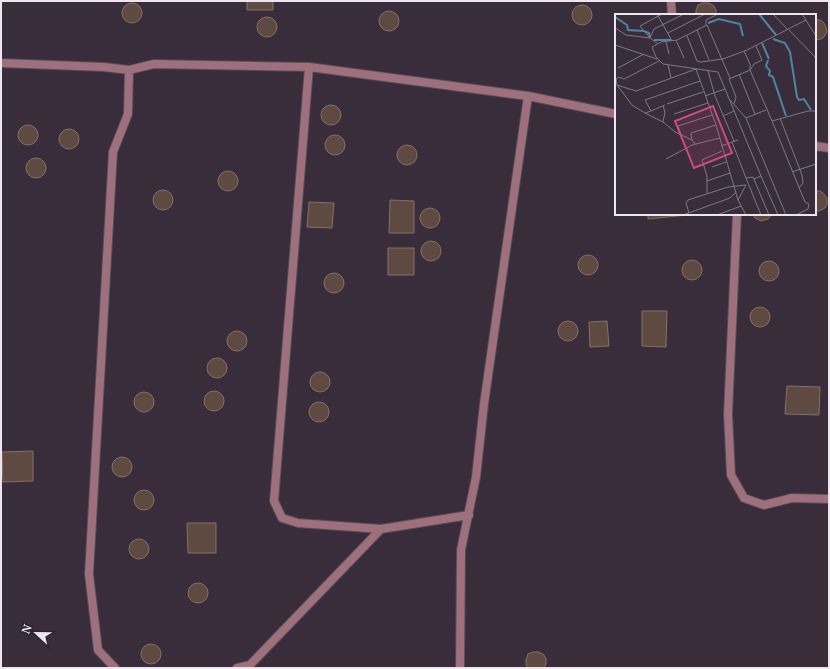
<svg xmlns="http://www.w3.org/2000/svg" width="830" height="669" font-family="Merriweather,serif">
	<rect width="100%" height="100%" fill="#392d3c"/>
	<path fill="#5e4a40" stroke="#857065" d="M247 1H273V10H247Z
		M122 13a10 10 0 1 1 20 0a10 10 0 1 1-20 0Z
		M703 3H709L714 6 716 10V15H696V10L698 5Z
		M572 15a10 10 0 1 1 20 0a10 10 0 1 1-20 0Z
		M379 21a10 10 0 1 1 20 0a10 10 0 1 1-20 0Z
		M257 27a10 10 0 1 1 20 0a10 10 0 1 1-20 0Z
		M815 20H820L824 23 826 27 827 32 824 37 821 39 816 40H815Z
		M321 115a10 10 0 1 1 20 0a10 10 0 1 1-20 0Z
		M18 135a10 10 0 1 1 20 0a10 10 0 1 1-20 0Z
		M59 139a10 10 0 1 1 20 0a10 10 0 1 1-20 0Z
		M325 145a10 10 0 1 1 20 0a10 10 0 1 1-20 0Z
		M397 155a10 10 0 1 1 20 0a10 10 0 1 1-20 0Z
		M26 168a10 10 0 1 1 20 0a10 10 0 1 1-20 0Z
		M218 181a10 10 0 1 1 20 0a10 10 0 1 1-20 0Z
		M153 200a10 10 0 1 1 20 0a10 10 0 1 1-20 0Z
		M815 191H820L823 193 827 198V205L825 208 819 211H815Z
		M390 200 414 201V233H389Z
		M309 202 334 203 332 228 307 227Z
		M420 218a10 10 0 1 1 20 0a10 10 0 1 1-20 0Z
		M648 214H687V215L648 219Z
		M753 214H772L768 219 761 221 755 218Z
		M421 251a10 10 0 1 1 20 0a10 10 0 1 1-20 0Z
		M388 248H414V275H388Z
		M578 265a10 10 0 1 1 20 0a10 10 0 1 1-20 0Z
		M682 270a10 10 0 1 1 20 0a10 10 0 1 1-20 0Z
		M759 271a10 10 0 1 1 20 0a10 10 0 1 1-20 0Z
		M324 283a10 10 0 1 1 20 0a10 10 0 1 1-20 0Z
		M750 317a10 10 0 1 1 20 0a10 10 0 1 1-20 0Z
		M642 311H667L666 347 642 346Z
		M558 331a10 10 0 1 1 20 0a10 10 0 1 1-20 0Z
		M607 321 609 346 590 347 589 322Z
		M227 341a10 10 0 1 1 20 0a10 10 0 1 1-20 0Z
		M207 368a10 10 0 1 1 20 0a10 10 0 1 1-20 0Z
		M310 382a10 10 0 1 1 20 0a10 10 0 1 1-20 0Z
		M787 386 820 387 819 415 785 414Z
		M204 401a10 10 0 1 1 20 0a10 10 0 1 1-20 0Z
		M134 402a10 10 0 1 1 20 0a10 10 0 1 1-20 0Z
		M309 412a10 10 0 1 1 20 0a10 10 0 1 1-20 0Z
		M33 451V481L3 482 2 452Z
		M112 467a10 10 0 1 1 20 0a10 10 0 1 1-20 0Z
		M134 500a10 10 0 1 1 20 0a10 10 0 1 1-20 0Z
		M187 523H216V553H188Z
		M129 549a10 10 0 1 1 20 0a10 10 0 1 1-20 0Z
		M188 593a10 10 0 1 1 20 0a10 10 0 1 1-20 0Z
		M141 654a10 10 0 1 1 20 0a10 10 0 1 1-20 0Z
		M533 652H539L544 655 546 659V664L544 668H528L526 665V660L528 654Z"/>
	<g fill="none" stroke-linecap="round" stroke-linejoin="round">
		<g stroke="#564a59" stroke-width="10">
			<path id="minor" d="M671 1 672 15
				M1 63 104 67 129 70 154 64 309 67 528 96 616 114
				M309 67 274 501 282 518 298 523 381 529
				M815 146 829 148
				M737 214 728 414 731 475 744 498 764 505 792 498 829 499
				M115 668 98 650 89 574 113 152 128 114 129 70
				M237 668 250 665
				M247 668 381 529 469 515
				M460 668 461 550 476 477 484 404 528 96"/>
		</g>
		<use href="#minor" stroke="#9d707c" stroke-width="8"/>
	</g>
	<g transform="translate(615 14)">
		<rect width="201" height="201" fill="#392d3c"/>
		<path fill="none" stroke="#4e85a2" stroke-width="2" d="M144 0 161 21M0 3 12 11 13 16 29 17 34 19 35 23M93 9 104 5 125 10 128 22M158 25 170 29 175 38 182 83 184 86 189 85 196 96M39 26H56M147 29 154 45M153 46 151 52 155 57 154 61 158 63 171 102"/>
		<path fill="none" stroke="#817784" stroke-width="1" d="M42 0 57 27M47 0 25 12 35 24 39 15 69 0M158 0 173 16M187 0 201 22M91 11V6L103 0M0 14 11 21 35 24 42 29M82 16 94 46M174 16 201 44M53 19 90 0M72 22 82 47 86 48 108 45 132 36 191 6M61 26 69 44M51 28 54 40M0 31 42 45M129 37 135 50V56L157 107 193 97H201M44 47 9 65 4 63 1 65 2 71 21 77 81 55 101 111 123 186 131 201M53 51 56 64M3 54 29 40M93 57 100 82 119 127M124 60 140 100M115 64 92 11 62 26 46 28 37 33 41 43 48 50 103 58 146 162 139 165M2 71 17 91 30 99 36 97M90 82 110 75M115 86 131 104 171 201M52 90 88 78M119 90 121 83 114 65 135 56 139 50 147 46 141 32M50 91 36 97 30 86 85 67M30 99 48 108 50 98 48 92M59 100 93 89M108 102 119 97M131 104 151 96M165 104 187 161 188 169 184 174M157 107 190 188 194 190M48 108 60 118 77 126 80 130M66 121 63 112 97 101M77 126 76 119 101 111M117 128 131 164 138 163 154 201M106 132 123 126M51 145 77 131 105 124M97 153 111 148M177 158 201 150M146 162 163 201M131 164 146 201M92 167 115 159M92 179V162L87 146 107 137M123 186 131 171M74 199 71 189 73 186 113 173 131 171M68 201 115 184 121 178M102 201 126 192M181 201 193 195 194 190"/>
		<path fill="#cd4b80" fill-opacity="0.15" stroke="#cd4b80" stroke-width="2" d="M98 92 117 139 79 154 60 107Z"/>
		<rect width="201" height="201" fill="none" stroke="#ede5ef" stroke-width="2"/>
	</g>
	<rect width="830" height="669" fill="none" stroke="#ede5ef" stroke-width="4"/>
	<g transform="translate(36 633) rotate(292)" stroke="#2e2332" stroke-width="3" paint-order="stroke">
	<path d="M0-3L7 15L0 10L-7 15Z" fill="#ede5ef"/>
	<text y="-6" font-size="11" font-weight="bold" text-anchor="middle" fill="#ede5ef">N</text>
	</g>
</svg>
